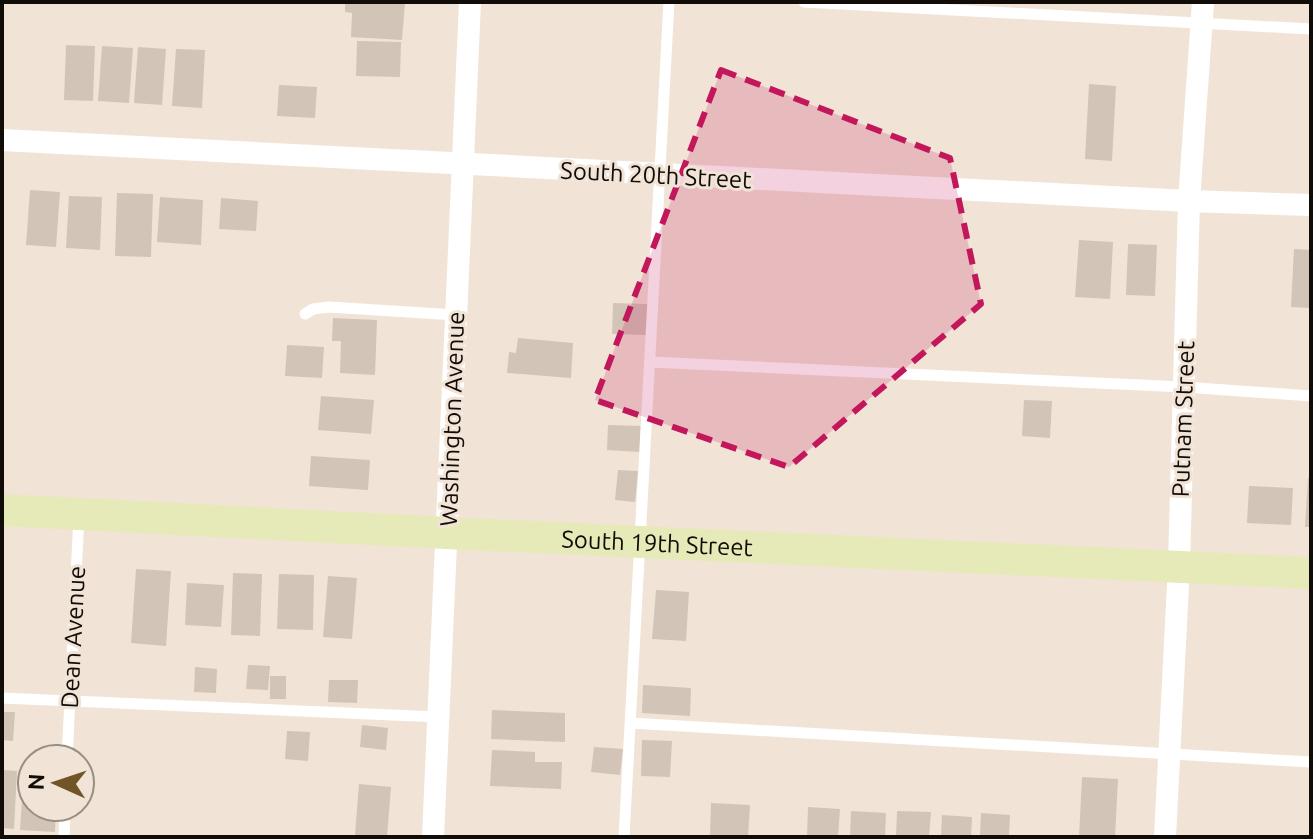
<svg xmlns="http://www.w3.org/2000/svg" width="1313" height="839" font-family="Ubuntu,sans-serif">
	<rect width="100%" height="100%" fill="#f1e4d6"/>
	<path fill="#d2c4b7" d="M345 2H405L402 40 351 37 352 13 345 12Z
		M357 41 401 42 400 77 356 76Z
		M66 45 95 46 93 101 64 100Z
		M102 46 133 48 129 103 98 101Z
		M138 47 166 49 162 105 134 103Z
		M176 49 205 50 202 108 172 106Z
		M1089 84 1116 86 1112 161 1085 159Z
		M279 85 317 87 315 118 277 116Z
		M30 190 60 192 56 247 26 245Z
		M117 193 153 194 151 257 115 256Z
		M69 196 102 197 100 250 66 248Z
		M160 197 203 200 201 245 157 242Z
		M221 198 258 201 256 231 219 229Z
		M1079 240 1113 242 1110 299 1075 297Z
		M1128 244 1157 245 1155 296 1126 295Z
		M1294 249 1311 250V308L1291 307Z
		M613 303 648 304V335L612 334Z
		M333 318 377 320 375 375 340 373 341 341H332Z
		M518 338 573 343 571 378 507 373 509 352 516 353Z
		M287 345 324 347 322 378 285 376Z
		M321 396 374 400 371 434 318 430Z
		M1024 400 1052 401 1050 438 1022 436Z
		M608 425 641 426 640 452 607 450Z
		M311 456 370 460 368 490 309 486Z
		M618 470 638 471 635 502 615 500Z
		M1308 478H1311V527H1305Z
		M1249 486 1293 488 1291 525 1247 523Z
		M136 569 171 571 166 646 131 643Z
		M233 573 262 574 260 636 231 635Z
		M279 574 314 575 313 630 277 629Z
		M328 576 357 578 352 639 323 637Z
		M187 583 224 585 221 627 185 625Z
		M656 590 689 592 686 641 652 639Z
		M248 665 270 666 268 690 246 689Z
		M195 667 217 669 216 693 194 692Z
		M270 676H286V699H270Z
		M329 680H358L357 703 328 702Z
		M643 685 691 688 690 716 642 713Z
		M492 710 565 713V742L491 739Z
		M2 712H15L13 741 2 740Z
		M362 725 388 728 386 750 360 747Z
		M287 731 310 732 308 761 285 759Z
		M642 740 672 741 670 777 641 776Z
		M594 747 623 749 620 775 591 772Z
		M492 750 535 752V762H562L561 789 490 786Z
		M24 768 32 769V807H56L55 832 20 830Z
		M2 770 17 771 14 829 2 828Z
		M1082 777 1118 779 1115 837H1079Z
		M359 784 391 787 387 837 355 835Z
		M711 803 750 805 748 837H710Z
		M808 807 840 809 838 837H807Z
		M851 811 886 813 885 837H850Z
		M897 811 931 812 929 837H896Z
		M981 813 1010 815 1009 837H980Z
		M942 815 972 817 971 837H941Z"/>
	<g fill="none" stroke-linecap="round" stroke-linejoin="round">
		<path stroke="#fff" stroke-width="11" d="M804 2 1311 29
			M305 314 313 309 329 307 456 315
			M650 362 1184 387 1311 396
			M2 698 439 717
			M630 723 1311 762
			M67 759 79 516
			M64 837 65 807
			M624 837 669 2"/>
		<path stroke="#fff" stroke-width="22" d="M2 140 1189 201 1311 205
			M433 837 470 2
			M1165 837 1179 565 1189 201 1203 2"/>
		<path stroke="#e6e9b8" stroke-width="32" id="s1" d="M2 510 447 533 1311 573"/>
	</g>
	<path fill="#c2185b" fill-opacity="0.2" stroke="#c2185b" stroke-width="6" stroke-dasharray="16 10" stroke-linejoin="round" d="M721 70 950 158 981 304 789 467 595 400Z"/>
	<g text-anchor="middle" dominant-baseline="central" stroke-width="6" stroke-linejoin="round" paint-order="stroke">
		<g font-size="24" fill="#110c08" stroke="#f1e4d6">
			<text transform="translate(656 175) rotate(3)">South 20th Street</text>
			<text transform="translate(452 419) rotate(-88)">Washington Avenue</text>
			<text transform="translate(1183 419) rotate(-88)">Putnam Street</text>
			<text stroke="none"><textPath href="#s1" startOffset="656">South 19th Street</textPath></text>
			<text transform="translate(73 637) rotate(-87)">Dean Avenue</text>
		</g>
	</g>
	<rect width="1313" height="839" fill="none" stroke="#110c08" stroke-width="8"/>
	<g transform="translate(56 783) rotate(273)"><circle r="38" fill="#f1e4d6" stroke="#978e84" stroke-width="2"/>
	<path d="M0-6L14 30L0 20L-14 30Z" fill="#715427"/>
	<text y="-12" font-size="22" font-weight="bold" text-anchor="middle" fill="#110c08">N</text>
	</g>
</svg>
